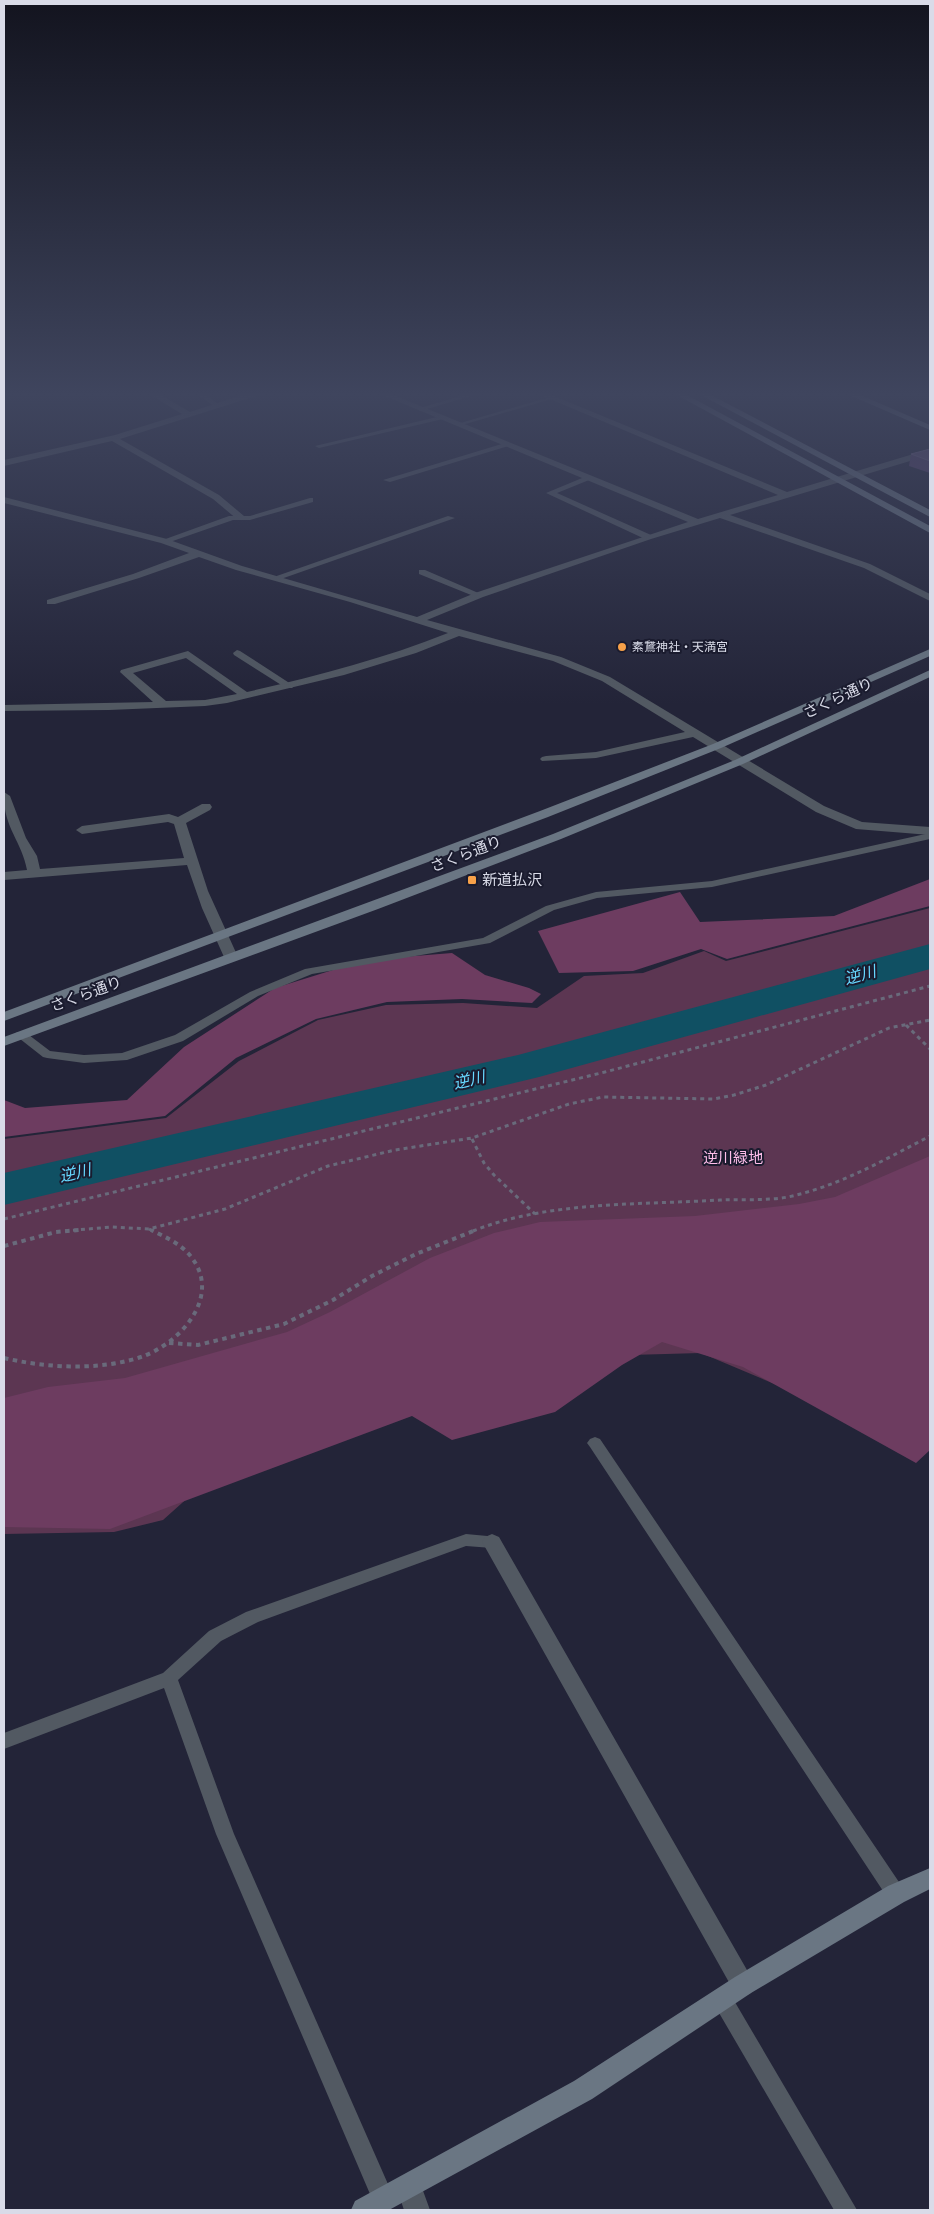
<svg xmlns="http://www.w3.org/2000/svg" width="934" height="2214" font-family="Jost,'Noto Sans JP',sans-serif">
	<rect width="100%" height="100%" fill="#232438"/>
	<path fill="#5c3652" d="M930 908V1389L784 1388 701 1353 630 1355 238 1453 163 1520 114 1532 4 1534V1139L166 1118 239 1061 318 1020 386 1005 463 1003 537 1008 584 976 643 973 704 951 726 961Z"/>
	<path fill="#6d3c60" d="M930 879V906L727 959 701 949 633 971 559 973 538 931 680 892 700 922 834 916Z
		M452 953 485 975 529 988 541 994 532 1003 462 999 387 1002 316 1019 236 1058 165 1116 4 1137V1100L25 1108 127 1100 184 1047 275 988 365 960Z
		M930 1156V1450L916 1463 743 1367 662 1342 622 1365 555 1412 452 1440 412 1416 110 1529 4 1527V1398L48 1387 125 1378 287 1332 330 1312 430 1258 494 1233 540 1222 695 1216 799 1204 835 1197Z"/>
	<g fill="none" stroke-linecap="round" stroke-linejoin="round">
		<path fill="#105063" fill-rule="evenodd" d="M930 944V969L539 1077 4 1205V1173L518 1055Z"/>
		<path stroke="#696a7b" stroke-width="3" stroke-dasharray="4 4" stroke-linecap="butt" d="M906 1025 930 1049
			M472 1139 484 1163 494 1175 535 1214
			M4 1219 605 1072 930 986
			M149 1229 153 1231
			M65 1231 111 1227 149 1229 225 1209 328 1166 395 1150 472 1138 569 1104 603 1097 714 1099 734 1095 766 1085 889 1028 930 1020
			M473 1231C547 1201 640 1205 720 1200 742 1199 766 1201 788 1197 839 1186 884 1160 930 1136"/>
		<path stroke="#696a7b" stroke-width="4" stroke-dasharray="4.5 4.5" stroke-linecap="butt" d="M4 1246 56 1232 79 1230
			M169 1343 198 1345 284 1324 333 1300 372 1276 416 1254 476 1230
			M4 1358C47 1368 98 1371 141 1357 179 1344 222 1298 192 1258 182 1244 165 1237 151 1230"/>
		<path fill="#525962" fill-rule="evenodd" d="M197 394H205L219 405 214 406Z
			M467 394H478L420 411 417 409Z
			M550 397 555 398 462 425 457 424Z
			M441 416 444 418 443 419 319 448 315 446Z
			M505 443 512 445 390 482 383 480Z
			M587 476 594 478 557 493 651 535V539H645L546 493Z
			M310 498H313V502L250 520H233L167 543 160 541 229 516H250Z
			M448 516 455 518 278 580 271 578Z
			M419 570H425L483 595 476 597 419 574Z
			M237 650 240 651 294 686 292 688H286L234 655 233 653Z
			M930 833V839L712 887 597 898 554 910 490 943 312 974 258 996 183 1041 127 1060 84 1063 47 1058 43 1057 15 1035 17 1032H25L50 1051 84 1055 122 1053 175 1035 250 992 305 969 483 938 546 906 596 892 712 881Z
			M595 1437 600 1439 903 1888 905 1894 903 1900 896 1903 889 1900 590 1447 587 1443 590 1439Z
			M466 1534 498 1537 500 1542 498 1547 492 1548 466 1546 258 1622 221 1641 178 1680 234 1834 395 2200 392 2208 383 2210 376 2208 216 1834 164 1688 4 1749V1733L163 1673 209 1631 246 1612Z
			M722 1989 729 1992 857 2210H834L715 2006 712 1999 715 1992Z"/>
		<path fill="#525962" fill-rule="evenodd" d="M149 394H159L190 412 245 394H262L120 439 219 495 244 516V520H238L213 499 112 441 4 466V460L115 435 182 414Z
			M380 394H391L698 519 778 495 538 394H549L787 492 930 449V455L730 515 870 564 930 594V601L864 568 720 518 651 539 483 597 427 620 561 657 610 677 824 806 862 822 930 827V835L856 829 816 812 693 737 596 758 542 761 540 759 542 757 546 756 596 752 685 732 602 681 553 661 459 636 416 653 344 675 227 703 205 706 109 710 4 711V705L153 702 120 672 121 670 188 651 247 692C316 676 383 659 448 633L350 602 236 570 199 557 139 578 55 604H47V600L133 574 189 553 161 543 4 503V497L167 539 242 566 417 617 475 593 688 522ZM186 658 237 694 205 700 166 701 133 673Z
			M4 792 10 796 26 838 37 856 40 869 184 858 174 824 168 822 82 834 76 830 82 826 169 814 178 817 202 804H210L212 807 210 810 186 823 208 891 238 957 236 960H226L224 957 202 908 187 865 4 880V872L27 870C22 841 2 826 4 792Z
			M492 1534 499 1537 751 1977 755 1985 751 1993 743 1997 735 1993 485 1547 482 1542 485 1537Z
			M409 2173 418 2177 430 2210H404L396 2186 400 2177Z"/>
		<path fill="#6a7683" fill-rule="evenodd" d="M675 394H685L930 526V533Z
			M699 394H709L930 510V517Z
			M847 394H858L930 425V430Z
			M930 649V656L721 748 548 817 4 1021V1012L540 811 713 744Z
			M930 670V677L743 764 561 839 378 909 4 1046V1037L553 834 735 760Z
			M930 1868V1889L904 1902 751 1993 592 2099 389 2210H351L355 2201 574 2081 735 1977 888 1886Z"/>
	</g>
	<path fill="#5a416e" d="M930 449V473L909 466 911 454Z"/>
	<path fill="#67517b" stroke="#79678c" d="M930 449V461L911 454Z"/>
	<linearGradient id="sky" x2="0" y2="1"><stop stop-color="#13141f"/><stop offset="0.56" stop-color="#3f455e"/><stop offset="1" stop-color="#3f455e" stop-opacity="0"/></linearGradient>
	<rect width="934" height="704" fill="url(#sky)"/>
	<g fill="#f7a149" stroke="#1a1b2e" stroke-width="2">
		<circle cx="622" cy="647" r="5"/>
		<rect x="467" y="875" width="10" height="10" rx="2.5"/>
	</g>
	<g text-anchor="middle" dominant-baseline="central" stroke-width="4" stroke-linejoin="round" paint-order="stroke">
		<g font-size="12" fill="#d9dbe8" stroke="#1a1b2e" text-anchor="start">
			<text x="632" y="647">素鵞神社・天満宮</text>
		</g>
		<g font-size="15" fill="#d9dbe8" stroke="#1a1b2e">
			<text transform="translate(838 698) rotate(-25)">さくら通り</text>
			<text transform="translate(466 854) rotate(-21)">さくら通り</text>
			<text transform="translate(86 994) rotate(-20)">さくら通り</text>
		</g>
		<g font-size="15" fill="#d9dbe8" stroke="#1a1b2e" text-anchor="start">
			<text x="482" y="880">新道払沢</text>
		</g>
		<g font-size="15" fill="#febeea" stroke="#1a1b2e">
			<text x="733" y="1158">逆川緑地</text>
		</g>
		<g font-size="16" font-style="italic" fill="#67d8ff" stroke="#1a1b2e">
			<text transform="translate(860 975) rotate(-15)">逆川</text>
			<text transform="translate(469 1080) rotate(-13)">逆川</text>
			<text transform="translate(75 1173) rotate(-13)">逆川</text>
		</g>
	</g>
	<rect width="934" height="2214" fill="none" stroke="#d9dbe8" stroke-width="10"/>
</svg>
